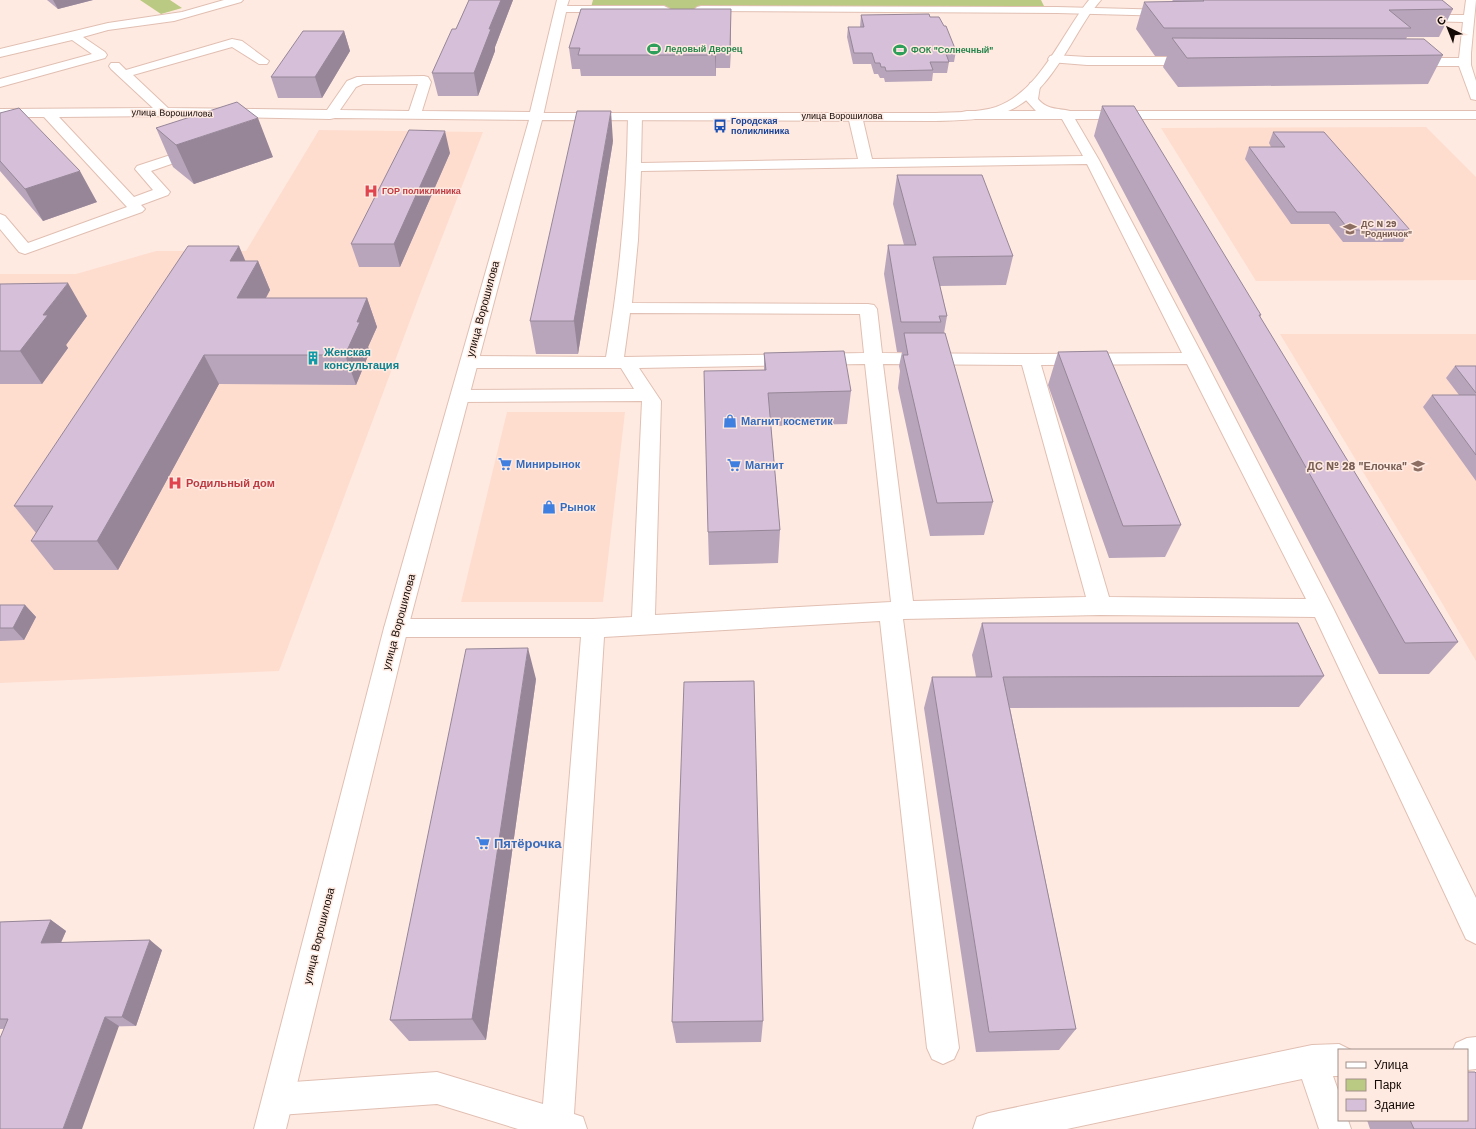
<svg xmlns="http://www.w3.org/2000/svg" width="1476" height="1129" font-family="'Work Sans',sans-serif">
	<rect width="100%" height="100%" fill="#ffeae1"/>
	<path fill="#feddcf" d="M1426 127 1476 177V280L1256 281 1161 128Z
		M319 130 483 132 420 294 279 671 0 683V274H76L156 251H246Z
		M1280 334H1476V661L1439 598Z
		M507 412H625L603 602H461Z"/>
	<path fill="#bbca82" d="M140 0H170L182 8 161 14Z
		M593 0H1041L1047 12 590 11Z"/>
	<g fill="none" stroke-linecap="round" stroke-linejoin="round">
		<g stroke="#e1bfb2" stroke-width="2">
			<path id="minor" d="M224 0H243L241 2 174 21 108 30 83 37 105 52 107 55 105 58 0 87V79L92 54 72 40 0 57V49L108 23 182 12Z
				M557 0H569L567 6H664L670 9 664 12H566L543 116 541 119 536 120 335 118 330 119 165 116 59 117 134 197 153 190 135 169 137 166 198 146 203 147 205 150 203 153 151 171 170 192 168 195 141 205 145 209 142 212 25 254 19 252 0 229V214L5 216 28 243 127 207 44 117H0V109L153 108 111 69 109 66 111 63H119L126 70 232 39 242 41 269 61 267 64H259L232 47 133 75 168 108 327 110 347 81 357 77 424 76 428 77 431 82 422 111 530 112ZM363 84H418L409 111 340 110 356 87Z
				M1466 0H1476L1471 53V65L1476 81V100L1471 99 1470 96 1459 66H1409L1405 65 1403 62 1405 59 1409 58H1459L1463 22 1419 21 1415 20 1413 18 1415 16 1419 15H1464Z
				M701 6 1057 7 1170 10 1174 11 1176 13 1174 15 1170 16 1057 13 697 11 695 9 697 7Z
				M1054 55 1087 57H1195L1199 58 1201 61 1199 64 1195 65H1087L1050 62 1048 59 1050 56Z
				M1034 82 1038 83 1040 86 1038 99C1047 110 1057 108 1070 111H1476V119H1075L1099 160 1204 358 1333 608 1476 898V944L1466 939 1315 617 1100 615 903 619 959 1048 954 1059 943 1064 932 1059 927 1048 880 621 604 637 574 1114 583 1117 587 1129H518L437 1104 279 1115 268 1110 263 1099 268 1088 279 1083 437 1072 543 1104 581 637H396L388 635 384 628 388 621 396 619H593L632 617 642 401 460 402 453 400 451 396 453 392 460 390 634 389 621 368H469L463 366 460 362 463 358 469 356 606 357C620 277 627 197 628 116L630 113H640L642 116 641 163 858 159 848 116 850 113H860L862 116 872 159 1083 156 1062 119H967L962 118 960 115 962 112 967 111H1036L1025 99 1030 83ZM1087 164 1182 353 1030 354 882 353 877 309 874 305 868 304 632 303 638 240 641 171ZM630 313 860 314 864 353 624 357ZM865 364 891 602 655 615 661 401 639 368ZM883 364 1022 365 1086 597 913 601ZM1187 364 1306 599 1109 597 1041 365Z
				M1476 1037V1069L1467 1070V1050H1453L1456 1043 1467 1038Z
				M1339 1044 1351 1050H1339V1076H1333L1339 1093V1120H1348L1351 1129H1319L1302 1079 1067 1129H973L977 1117 989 1113 1312 1045Z"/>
		</g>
		<g stroke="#e1bfb2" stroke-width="2">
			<path id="major" d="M1089 0H1101C1097 5 1093 9 1089 15 1067 48 1047 95 1008 111 985 121 959 120 935 121L542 120 408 628 286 1129H254L384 628 531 113H935C955 112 977 113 996 107 1040 92 1062 33 1089 0Z"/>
		</g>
		<use href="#minor" fill="#fff" fill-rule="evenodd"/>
		<use href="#major" fill="#fff" fill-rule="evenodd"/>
	</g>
	<path fill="#b8a5bb" d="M47 0H93L58 9Z
		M469 0H513L495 47V51L478 96H438L432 73 456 29Z
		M1172 0H1442L1453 9 1439 37H1407L1406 39 1443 55 1428 84 1178 87 1163 67 1167 56H1155L1136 29 1144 2H1174Z
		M861 15 930 17 956 51 954 62H949L947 73H933L932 81 885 82 884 78H880L878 74H874L871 64H853L847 37 848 27H860Z
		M731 29 730 68H716V76H581L580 69H572L569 48Z
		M344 31 350 51 322 98H278L271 77Z
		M1102 106 1261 315 1260 317 1458 642 1429 674H1379L1094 136Z
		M0 113 97 202 43 221 0 171Z
		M156 128 273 157 194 184 173 167Z
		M1273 132 1410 230 1403 242H1343L1329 224H1291L1245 159 1249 147H1271L1269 143Z
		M613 141 578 354H536L530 321Z
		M450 153 400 267H359L351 244Z
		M897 175 1013 256 1006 285 940 286 947 316 944 333 993 502 984 535 930 536 898 388 900 371 899 366 902 352H897L884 274 888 245H904L893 204Z
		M246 261H258L270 290 266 298H367L377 327 368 347 370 351 356 385 219 384 118 570H54L31 541 36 533 14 506Z
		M0 284 87 316 66 345 68 348 42 384H0Z
		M1058 352 1181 525 1165 557 1109 558 1048 385Z
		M764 353 851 391 847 424 771 426 780 530 778 563 709 565 708 532 764 370Z
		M1455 366H1476V481L1423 407 1432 395H1459L1446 378Z
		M0 605H25L36 617 24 640 0 641Z
		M982 623 1324 676 1299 707 1010 708 1076 1029 1059 1050 976 1052 924 708 932 677H976L972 655Z
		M536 679 486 1040 409 1041 390 1020Z
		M51 920 66 931 61 943 162 950 136 1026 0 1029V922Z
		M763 1021 761 1042 676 1043 672 1022Z
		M1367 1120H1467L1476 1129H1370Z"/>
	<path fill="#968698" d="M53 0H93L58 9Z
		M501 0H513L495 47V51L478 96 474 73 489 29Z
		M731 9V29L730 68V48Z
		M344 31 350 51 322 98 315 77Z
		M716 48V76L715 55Z
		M611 111 613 141 578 354 574 321Z
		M258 118 273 157 194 184 176 145Z
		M445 131 450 153 400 267 394 244Z
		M80 171 97 202 43 221 25 189Z
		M239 246 251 274 258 261 270 290 250 327 237 298 230 261Z
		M68 283 87 316 66 345 68 348 42 384 20 351 43 315Z
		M367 298 377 327 368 347 370 351 356 385 345 355 357 322Z
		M204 355 219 384 118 570 97 541Z
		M25 605 36 617 24 640 13 628Z
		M528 648 536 679 486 1040 472 1019Z
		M51 920 66 931 56 953 41 943Z
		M150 940 162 950 136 1026 122 1017Z
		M105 1017 119 1026 82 1129H63Z"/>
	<path fill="#d6c0d9" stroke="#968698" d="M469 0H501L489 29H491L474 73H432L452 29H456Z
		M1203 0H1442L1453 9 1389 10 1411 28H1164L1144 2 1204 1Z
		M581 9H731L730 48H716L715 55H578L580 48H569Z
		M929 14 930 17H939L944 26H946L956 51H945L949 62H930L933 70 886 71 885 67H881L880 63H875L872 53H854L848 27H864L861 15Z
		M303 31H344L315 77H271Z
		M1172 38 1424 39 1443 55 1187 58Z
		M237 102 258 118 176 145 156 128Z
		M1102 106H1134L1261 315H1259L1458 642 1405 643Z
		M19 108 80 171 25 189 0 161V113Z
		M577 111H611L574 321H530Z
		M409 130 445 131 394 244H351Z
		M1273 132H1324L1410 230H1349L1335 212H1297L1249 147H1285Z
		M897 175H982L1013 256 933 257 947 316H939L941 322H901L888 245H916Z
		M188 246H239L230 261H258L237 298H367L357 322H360L345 355H204L97 541H31L53 506H14Z
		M68 283 43 315H48L20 351H0V284Z
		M904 333H945L993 502 937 503 903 355H908Z
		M844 351 851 391 768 393 780 530 708 532 704 371 766 370 764 353Z
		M1107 351 1181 525 1123 526 1058 352Z
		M1455 366H1476V393Z
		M1432 395H1476V455Z
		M0 605H25L13 628H0Z
		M982 623H1298L1324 676 1003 677 1076 1029 989 1032 932 677H992Z
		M528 648 472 1019 390 1020 466 649Z
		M754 681 763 1021 672 1022 684 682Z
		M51 920 41 943 150 940 122 1017H105L63 1129H0V1038L8 1019H0V922Z
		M1467 1072H1475L1476 1073V1129H1414L1410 1120H1467Z"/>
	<defs>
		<g id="stadium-bare" transform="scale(1.08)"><path d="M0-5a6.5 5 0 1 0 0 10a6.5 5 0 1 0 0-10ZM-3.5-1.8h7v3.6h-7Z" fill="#2e9e5b" stroke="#ffeae1" stroke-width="2.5" paint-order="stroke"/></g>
		<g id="bus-bare" transform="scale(1.08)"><path d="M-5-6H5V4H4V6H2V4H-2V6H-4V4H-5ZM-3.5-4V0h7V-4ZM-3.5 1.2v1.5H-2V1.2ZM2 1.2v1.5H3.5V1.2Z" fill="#1a4fb4" stroke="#ffeae1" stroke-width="2.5" paint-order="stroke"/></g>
		<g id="hospital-bare" transform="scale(1.08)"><path d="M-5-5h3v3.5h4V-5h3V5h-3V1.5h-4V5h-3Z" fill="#e0444e" stroke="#ffeae1" stroke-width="2.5" paint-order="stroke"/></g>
		<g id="school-bare" transform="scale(1.08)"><path d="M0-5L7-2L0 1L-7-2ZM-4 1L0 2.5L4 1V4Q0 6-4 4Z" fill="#8d6e63" stroke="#ffeae1" stroke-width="2.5" paint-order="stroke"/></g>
		<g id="building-bare" transform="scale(1.08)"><path d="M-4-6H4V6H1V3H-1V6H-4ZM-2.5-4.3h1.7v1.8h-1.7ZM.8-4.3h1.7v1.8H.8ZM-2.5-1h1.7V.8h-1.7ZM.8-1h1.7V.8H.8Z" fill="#0f9aa8" stroke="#ffeae1" stroke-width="2.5" paint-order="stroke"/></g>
		<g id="shop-bare" transform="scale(1.08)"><path d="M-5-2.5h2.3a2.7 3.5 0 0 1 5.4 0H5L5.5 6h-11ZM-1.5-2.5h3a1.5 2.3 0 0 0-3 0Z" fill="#3f7fe0" stroke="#ffeae1" stroke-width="2.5" paint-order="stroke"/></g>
		<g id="supermarket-bare" transform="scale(1.08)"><path d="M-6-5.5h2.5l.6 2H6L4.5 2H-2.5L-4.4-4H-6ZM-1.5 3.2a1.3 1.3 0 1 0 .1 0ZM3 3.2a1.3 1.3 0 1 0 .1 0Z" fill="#3f7fe0" stroke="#ffeae1" stroke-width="2.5" paint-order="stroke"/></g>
	</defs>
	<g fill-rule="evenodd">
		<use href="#stadium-bare" x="654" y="49"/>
		<use href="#stadium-bare" x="900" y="50"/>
		<use href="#bus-bare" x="720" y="126"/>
		<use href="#hospital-bare" x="371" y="191"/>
		<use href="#school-bare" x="1350" y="229"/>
		<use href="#building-bare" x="313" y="358"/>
		<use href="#shop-bare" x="730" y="421"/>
		<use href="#supermarket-bare" x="505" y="464"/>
		<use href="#supermarket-bare" x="734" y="465"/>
		<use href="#school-bare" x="1418" y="466"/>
		<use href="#hospital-bare" x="175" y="483"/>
		<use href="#shop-bare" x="549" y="507"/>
		<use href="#supermarket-bare" x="483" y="843"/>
	</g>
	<g text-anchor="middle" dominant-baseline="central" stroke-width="3" stroke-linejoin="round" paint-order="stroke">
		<g font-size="9" font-weight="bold" fill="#27864d" stroke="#ffeae1" text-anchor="start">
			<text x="665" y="49">Ледовый Дворец</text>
			<text x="911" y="50">ФОК "Солнечный"</text>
		</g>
		<g font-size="9" fill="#130905" stroke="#ffeae1">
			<text transform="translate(172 113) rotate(1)">улица Ворошилова</text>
			<text x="842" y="116">улица Ворошилова</text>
		</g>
		<g font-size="9" font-weight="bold" fill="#164399" stroke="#ffeae1" text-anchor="start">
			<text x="731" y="121">Городская<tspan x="731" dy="10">поликлиника</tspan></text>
		</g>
		<g font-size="9" font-weight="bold" fill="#be3a42" stroke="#ffeae1" text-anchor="start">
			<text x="382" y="191">ГОР поликлиника</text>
		</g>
		<g font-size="9" font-weight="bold" fill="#785e54" stroke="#ffeae1" text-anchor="start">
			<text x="1361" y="224">ДС N 29<tspan x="1361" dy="10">"Родничок"</tspan></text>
		</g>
		<g font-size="11" fill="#130905" stroke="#ffeae1">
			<text transform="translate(483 309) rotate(-75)">улица Ворошилова</text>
			<text transform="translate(399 622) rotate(-75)">улица Ворошилова</text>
			<text transform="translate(319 936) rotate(-76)">улица Ворошилова</text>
		</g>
		<g font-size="11" font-weight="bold" fill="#0d838f" stroke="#ffeae1" text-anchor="start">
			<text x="324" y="352">Женская<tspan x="324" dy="13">консультация</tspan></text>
		</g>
		<g font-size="11" font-weight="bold" fill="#366cbe" stroke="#ffeae1" text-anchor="start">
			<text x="741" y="421">Магнит косметик</text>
			<text x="516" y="464">Минирынок</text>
			<text x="745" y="465">Магнит</text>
			<text x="560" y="507">Рынок</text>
		</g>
		<g font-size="11" font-weight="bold" fill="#785e54" stroke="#ffeae1" text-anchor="end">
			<text x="1407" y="466">ДС № 28 "Елочка"</text>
		</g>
		<g font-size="11" font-weight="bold" fill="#be3a42" stroke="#ffeae1" text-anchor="start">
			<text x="186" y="483">Родильный дом</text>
		</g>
		<g font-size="13" font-weight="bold" fill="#366cbe" stroke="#ffeae1" text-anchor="start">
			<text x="494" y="843">Пятёрочка</text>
		</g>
	</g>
	<rect x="1338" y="1049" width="130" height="72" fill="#ffeae1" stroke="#a19089"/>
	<rect x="1346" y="1062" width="20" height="6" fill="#ffffff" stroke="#a19089"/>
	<text x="1374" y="1069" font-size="12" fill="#130905">Улица</text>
	<rect x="1346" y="1079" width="20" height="12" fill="#bbca82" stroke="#a19089"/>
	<text x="1374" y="1089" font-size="12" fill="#130905">Парк</text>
	<rect x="1346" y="1099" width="20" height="12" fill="#d6c0d9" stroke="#a19089"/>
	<text x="1374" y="1109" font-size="12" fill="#130905">Здание</text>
	<g transform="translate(1448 28) rotate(317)" stroke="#ffeae1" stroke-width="3" paint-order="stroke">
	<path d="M0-3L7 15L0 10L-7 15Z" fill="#130905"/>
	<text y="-6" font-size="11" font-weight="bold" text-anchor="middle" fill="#130905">С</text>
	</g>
</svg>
